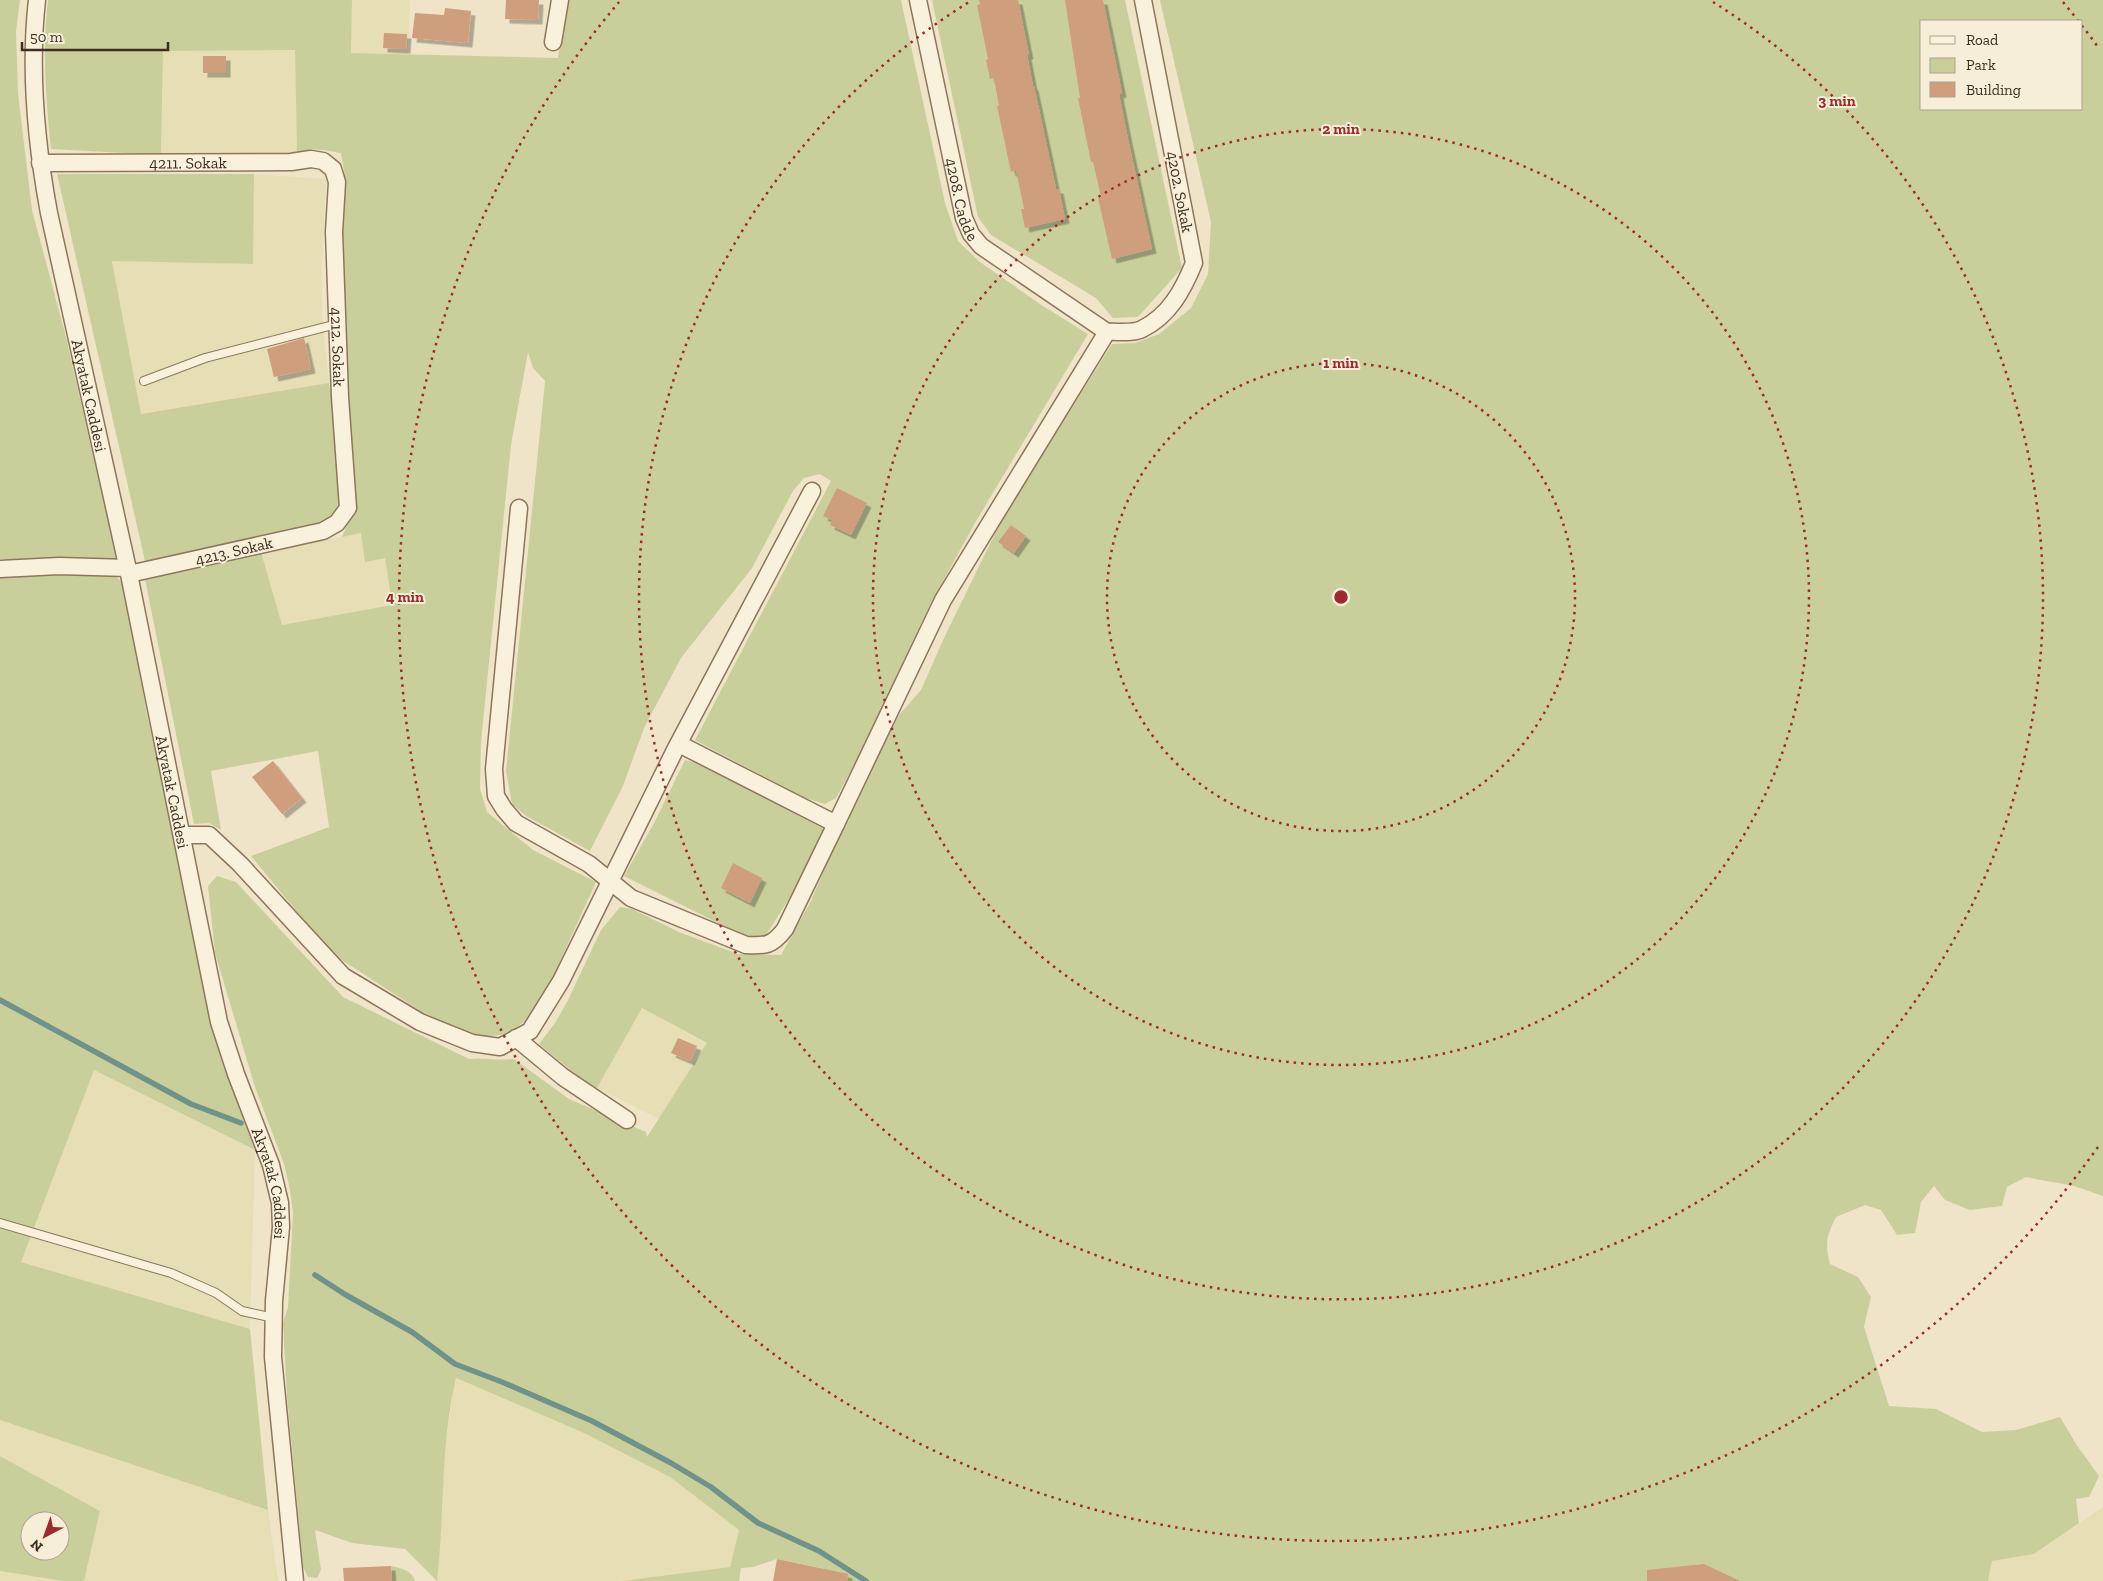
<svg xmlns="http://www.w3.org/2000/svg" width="2103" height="1581" font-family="'Zilla Slab',serif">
	<defs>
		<filter id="shadow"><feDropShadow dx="4.5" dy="4.5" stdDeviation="0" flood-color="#0004"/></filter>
	</defs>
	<rect width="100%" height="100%" fill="#f0e4c8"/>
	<path fill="#e6deb5" d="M352 0H410L408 54 351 53Z
		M229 49 295 50 297 155H161L163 50Z
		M254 174 326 179 322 267V316L329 383 141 415 112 260 252 264Z
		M361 533 385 557 392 606 282 625 261 552Z
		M642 1008 707 1044 659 1119 597 1088Z
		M0 1023 255 1150 250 1329 0 1256Z
		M455 1378 584 1433 670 1477 739 1530 730 1567 622 1581H437L440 1553 443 1463Z
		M0 1420 268 1510 278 1581H84L100 1511 0 1456Z
		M2103 1507V1581H1988L1992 1561 2034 1554Z
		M0 1571 63 1581H0Z"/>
	<path fill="#c9cf9b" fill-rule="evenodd" d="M0 0H20L16 31 18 93 32 210 65 333 118 563 0 559Z
		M48 0H352L351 53 558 58 565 0H901L945 203 958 241 980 262 1040 304 1088 334 975 523 930 605 857 760 836 798 825 804 802 797 695 740 831 481 820 474 804 478 793 491 752 568 681 658 644 728 623 786 590 851 526 816 512 804 506 771 545 381 533 368 528 352 511 445 481 742 480 789 487 812 533 850 596 882 546 992 528 1019 507 1034 482 1037 439 1023 331 953 251 856 329 827 318 751 211 771 221 830 209 823 194 824 145 579 261 552 282 625 392 605 385 558 365 562 361 533 342 537 354 508 340 252 345 177 341 153C329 151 305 145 297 155L295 50 163 51 161 155 51 149C46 100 42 49 48 0Z
		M932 0H1125L1182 268 1138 317 1113 318 1096 298 991 235 978 217Z
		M1160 0H2103V1196L2074 1186 2026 1177 2007 1187 2002 1206 1970 1210 1945 1200 1934 1186 1921 1202 1915 1233 1897 1235 1881 1210 1865 1205 1836 1217C1826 1237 1825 1243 1830 1264L1858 1277 1871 1297 1864 1327 1889 1406 1936 1409 1982 1432 2016 1430 2060 1417 2076 1444 2099 1476 2089 1497 2076 1499 2079 1523 2034 1554 1992 1561 1988 1581H837L820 1568 777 1559 753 1567 741 1568 739 1581H622L730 1567 739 1530 670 1477 584 1433 456 1378C440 1445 445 1513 437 1581L405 1549 352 1543 315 1530 321 1570 317 1578 308 1577 303 1567 287 1396 283 1323 288 1307 293 1213 290 1190 284 1164 255 1087 215 953 208 886 217 876 236 882 343 997 469 1059C483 1057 498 1061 514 1059L569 1099 646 1132 647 1137 707 1043 642 1008 597 1088 582 1080 539 1044 555 1023 567 1002 601 930 620 907 632 909 679 932 738 954 781 955 811 901 851 808 899 715 921 690 944 638 1004 515 1112 344 1135 343 1159 334 1191 308 1208 274 1211 222ZM1922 21H2082V109H1922Z
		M57 174H254L253 264 112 261 141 414 329 383 342 466V504L321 526 145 561Z
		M43 575 115 576 125 584 147 715 233 1092 255 1150 94 1070 21 1262 250 1329 268 1510 0 1420V578Z
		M685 760 704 765 826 830 794 891 766 935 754 941 624 876 654 823Z
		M0 1456 100 1511 84 1581H63L0 1571ZM30 1521H60V1551H30Z
		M391 1566C401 1568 412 1570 415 1581H392Z"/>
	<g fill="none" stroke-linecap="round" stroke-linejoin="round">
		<path stroke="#6f938a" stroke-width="5.5" d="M0 1000 191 1104 241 1123
			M315 1275 346 1295 412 1332 455 1364 502 1382 592 1421 671 1463 711 1487 758 1523 819 1551 866 1581"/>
	</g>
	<path fill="#cf9f7d" filter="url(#shadow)" d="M506 0H539L538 20 505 19Z
		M979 0H1018L1029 55H1027L1033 86H1034L1056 189H1059L1065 219 1025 228 1021 209H1024L1016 170 1011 172 997 106H999L994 78 990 79 986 60 988 59 977 5 980 4Z
		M1065 0H1103L1122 93 1119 94 1128 139 1152 249 1112 259 1098 198 1101 197 1093 162H1091L1078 98H1080Z
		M445 8 471 11 468 43 412 38 415 13 444 15Z
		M384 33 407 34 406 49 383 48Z
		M203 56H226V73H203Z
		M304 338 311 369 274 377 267 349Z
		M837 488 867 503 851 535 830 525 832 520 823 516Z
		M1011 525 1026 536 1014 553 998 542Z
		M273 761 302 798 282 814 252 777Z
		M733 863 762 878 750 903 721 888Z
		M678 1038 697 1046 690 1061 671 1053Z
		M777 1559 848 1574 847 1581H773Z
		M1704 1564 1740 1581H1647V1570Z
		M391 1566 392 1581H344L343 1568Z"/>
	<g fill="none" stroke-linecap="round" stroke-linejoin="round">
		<g stroke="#8d765c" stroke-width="10">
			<path id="lane" d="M144 381 205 358 337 324
				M0 1223 171 1273 216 1293 242 1311 274 1318"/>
		</g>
		<g stroke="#8d765c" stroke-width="19">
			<g id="street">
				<path id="s1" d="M37 0C29 71 36 143 49 213L129 574 219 1022 236 1074 271 1165 280 1203 281 1227 274 1301 273 1357 295 1581"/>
				<path id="s2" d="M918 0 964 218 971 234 981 246 1107 332"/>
				<path d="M553 42 560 0"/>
				<path id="s3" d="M40 163 291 162 311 159 323 161 333 169 337 182 334 232 340 397 348 508 337 523 323 531 129 574"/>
				<path d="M1107 332C1116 331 1133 334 1142 329 1169 316 1183 290 1194 263L1143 0"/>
				<path d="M519 508 494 769 496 796 504 809 516 823 589 864 631 898 746 945C766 946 772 946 785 929L836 824 679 744"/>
				<path d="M0 569 59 566 128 568"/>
				<path d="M836 824 943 600 1107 332"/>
				<path d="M182 835H209L240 864 343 976 420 1022 472 1043 500 1047 530 1031 561 981 675 750 812 491"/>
				<path d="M516 1038 563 1077 627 1120"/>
			</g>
		</g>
		<use href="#lane" stroke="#faf1dc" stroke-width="8"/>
		<use href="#street" stroke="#faf1dc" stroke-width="16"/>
	</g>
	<g fill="none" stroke="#9e2a2b" stroke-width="2.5" stroke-dasharray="2.5 5">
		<circle cx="1341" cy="597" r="234"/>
		<circle cx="1341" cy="597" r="468"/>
		<path d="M1713 2A702 702 0 1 1 969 2"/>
		<path d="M2098 1147A936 936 0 1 1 619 2M2063 2A936 936 0 0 1 2098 47"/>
	</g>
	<g text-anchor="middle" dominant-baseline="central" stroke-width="4" stroke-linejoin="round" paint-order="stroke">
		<g font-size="16" fill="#3d2e20" stroke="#f7eed8">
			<text stroke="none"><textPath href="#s3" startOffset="148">4211. Sokak</textPath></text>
			<text transform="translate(1180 192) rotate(79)">4202. Sokak</text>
			<text stroke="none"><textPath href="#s2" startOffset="204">4208. Cadde</textPath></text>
			<text stroke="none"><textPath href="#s3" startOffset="475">4212. Sokak</textPath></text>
			<text stroke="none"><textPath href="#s1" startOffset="401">Akyatak Caddesi</textPath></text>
			<text transform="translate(234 551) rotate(-13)">4213. Sokak</text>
			<text stroke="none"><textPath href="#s1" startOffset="806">Akyatak Caddesi</textPath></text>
			<text stroke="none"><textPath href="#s1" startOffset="1211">Akyatak Caddesi</textPath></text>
		</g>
	</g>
	<circle cx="1341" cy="597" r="8" fill="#9e2a2b" stroke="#f7eed8" stroke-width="2.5"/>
	<g font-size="15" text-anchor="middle" font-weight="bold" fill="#9e2a2b" stroke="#f7eed8" stroke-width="4" stroke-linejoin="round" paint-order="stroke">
		<text x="1837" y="106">3 min</text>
		<text x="1341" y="134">2 min</text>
		<text x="1341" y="368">1 min</text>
		<text x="405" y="602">4 min</text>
	</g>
	<rect x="1920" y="20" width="162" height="90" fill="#f7eed8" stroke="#ada18e"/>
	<rect x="1930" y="36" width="25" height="8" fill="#faf1dc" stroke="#ada18e"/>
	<text x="1966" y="45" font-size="15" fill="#3d2e20">Road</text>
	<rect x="1930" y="58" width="25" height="15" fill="#c9cf9b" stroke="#ada18e"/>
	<text x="1966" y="70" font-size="15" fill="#3d2e20">Park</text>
	<rect x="1930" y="82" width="25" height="15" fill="#cf9f7d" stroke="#ada18e"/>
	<text x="1966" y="95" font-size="15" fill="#3d2e20">Building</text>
	<g transform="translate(45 1536) rotate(221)"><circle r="24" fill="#f7eed8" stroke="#ada18e"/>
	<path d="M0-4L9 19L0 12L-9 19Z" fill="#9e2a2b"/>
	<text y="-8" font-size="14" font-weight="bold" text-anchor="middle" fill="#3d2e20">N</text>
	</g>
	<path d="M22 42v8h146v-8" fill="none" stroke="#3d2e20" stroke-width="2.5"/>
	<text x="30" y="42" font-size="15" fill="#3d2e20" stroke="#f7eed8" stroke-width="4" paint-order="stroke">50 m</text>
</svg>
